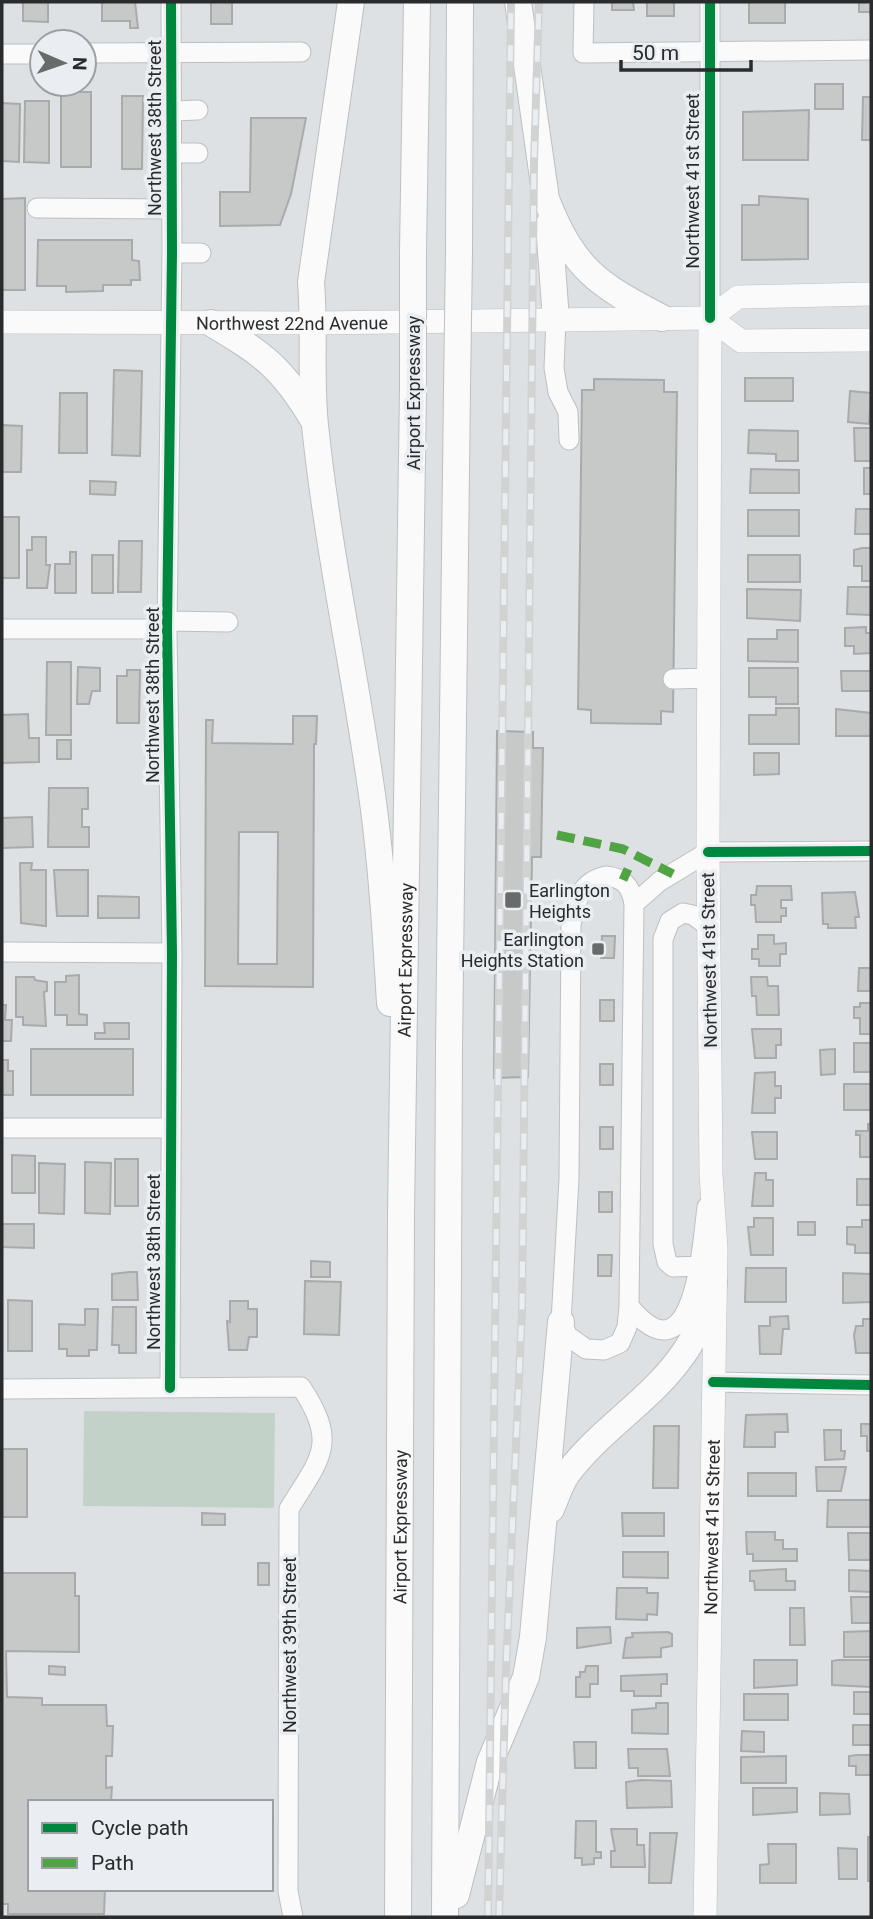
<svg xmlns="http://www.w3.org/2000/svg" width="873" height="1919" font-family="Roboto,sans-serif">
	<rect width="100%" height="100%" fill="#dee1e3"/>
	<path fill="#c2d2c9" d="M84 1411 275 1413 274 1508 83 1506Z"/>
	<path fill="#c7c8c8" stroke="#a9aaaa" stroke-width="2" fill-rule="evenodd" d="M23 2H54H48V22L23 21Z
		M102 2H135L138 28H130V21H102Z
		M211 2H232V24H211Z
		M612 2H633L634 10H612Z
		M647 2H674V16H647Z
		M749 2H785V23H749Z
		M859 2H871V16L870 12H859Z
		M815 84H843V109H815Z
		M61 92H91V167H61Z
		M122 96H143L142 169H122Z
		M863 97H871V140H862Z
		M25 101H49V163L24 162Z
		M2 103 20 104 19 162 2 161Z
		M809 110 808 160H743V112Z
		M251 118H306L291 194 280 225 220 226V192H250Z
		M759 196 808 199V259L742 260V205H759Z
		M25 198V290H2V199Z
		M38 240H132V260L139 261 140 280H131V285H103V291L66 292V286H37Z
		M114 370 142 371 140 456 112 455Z
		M745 378H793V401H745Z
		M594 379 664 380V392H677L673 712 661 711V724L591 723V710L578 709 582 390H594Z
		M850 391 871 393 869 424 848 422Z
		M60 393H87V453H59Z
		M2 425 22 426 21 472H2Z
		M854 428H871V461H855Z
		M749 430 798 431V461H776V454L748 453Z
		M864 468H871V494H864Z
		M751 469 799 470V493H750Z
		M90 481 116 482 115 495 90 494Z
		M856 509H871V534H855Z
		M748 510H799V536H748Z
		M2 517H19V578H2Z
		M32 537H46V565H50L47 588H27V550H32Z
		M119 541H142L141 592H118Z
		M862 548H871V581H862V566H854V550Z
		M70 552H76V593H55V564H70Z
		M92 555H113V593H92Z
		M748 555H800V582H748Z
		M848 587H871V615L847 614Z
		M747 589 801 590 800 621 747 618Z
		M866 627V633H871V653L854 654V646H845V628Z
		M777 630H798V662L748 661V639H777Z
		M47 662H71V735H46Z
		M78 667 100 668V691H92L89 704H77Z
		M749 668H798V704H776V697H749Z
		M127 670H140L139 723H117V676H127Z
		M841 671H871V691H842Z
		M776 708H799V744H749V715H776Z
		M836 709 871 713V736H836Z
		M28 714 29 738H39V762L2 763V715Z
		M293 716H317L316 744H314L313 987 205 986 206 720H213L212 743 293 744ZM239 832H278L277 964H238Z
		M497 731 533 732V748H543L541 857H532L528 1077 494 1078Z
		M57 740H71V759H57Z
		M754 753H779V774L754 775Z
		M49 788H88V809H82V827H89V847H48Z
		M32 817 33 847 2 848V818Z
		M20 863H32L31 870H46V926L21 923Z
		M54 870H88V916H57Z
		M757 886H791L792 900H781V908H786V916H781V922H756L755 905H751V895H756Z
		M855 892 859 917H855L856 928H828V924H823L822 893Z
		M98 896 139 897V918H98Z
		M758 935H774V944L786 943V954H780V966H759V959H752V949H758Z
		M602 936H615L614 958H601Z
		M859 968H871V991H858Z
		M79 975V1014L87 1015V1025H67V1015H55V982H66V976Z
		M16 977H34L35 980 47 982V991L44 992 46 1026 23 1025V1017H16Z
		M751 977H767L768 986H778L779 1015H757L756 996H752Z
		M600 1000H614V1021H600Z
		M860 1003H871V1034H860V1018H854V1007H860Z
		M2 1005H6L5 1020H12L11 1041H2Z
		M104 1023H129V1039H95V1033H105Z
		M752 1029H781V1045H776V1058H755Z
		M854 1043H871V1072H854Z
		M31 1049H133V1095H31Z
		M835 1049V1074L821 1075 820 1050Z
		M2 1060H8V1071H13V1095H2Z
		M600 1064H613V1085H600Z
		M775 1072V1086H781V1098H775V1113H752L755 1073Z
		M844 1084H871V1110H844Z
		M868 1124H871V1157H860V1135H856V1131H868Z
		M600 1127H613V1149H600Z
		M752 1132H777V1159H755Z
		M12 1155 35 1156V1193H12Z
		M115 1159H138V1206H115Z
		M85 1162 111 1163 110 1214 85 1213Z
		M39 1163 65 1164 64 1214 39 1213Z
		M755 1173H766V1180H773V1206H752Z
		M857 1179H871V1205H857Z
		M599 1192H612V1212H599Z
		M754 1218H773V1255H751L748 1227H754Z
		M862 1220H871V1253H855V1245L847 1244V1227H862Z
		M798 1222H815V1235H798Z
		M2 1224H34V1248L2 1247Z
		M598 1255H612L611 1276H598Z
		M311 1261 330 1262V1277H311Z
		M746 1268H786V1302H745Z
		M130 1272H137L138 1300H112V1274Z
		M843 1273 871 1274V1302L843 1303Z
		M305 1281 341 1282 339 1335 304 1334Z
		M8 1300 32 1301V1351H8Z
		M230 1301H248V1309H257V1337H249L247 1350H229L227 1321 230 1322Z
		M113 1307H136V1353H119V1345H112Z
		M85 1309H98L97 1350H89V1356H67V1349H59V1324L85 1325Z
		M788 1316 789 1329H783L781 1354H760L759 1326H770V1317Z
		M863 1319H871V1353H856L854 1335 856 1326H863Z
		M787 1414 788 1432H775V1447H744L746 1415Z
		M861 1424H871V1451H867V1436H861Z
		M654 1426H679L678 1488H653Z
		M824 1430H841V1451H845L844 1459 825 1460Z
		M2 1449H27V1517H2Z
		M816 1467H846L841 1491H817Z
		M748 1473H796V1496H748Z
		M828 1500H871V1527H827Z
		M202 1513 225 1514V1525H202Z
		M622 1513H664V1536H623Z
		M746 1532H775V1540H783V1549H797V1561H753V1554H747Z
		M848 1533H871V1560H849Z
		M623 1552H668V1578L623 1577Z
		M258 1563H269V1585H258Z
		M786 1569V1581H795V1590H755L754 1581H750V1571Z
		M849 1570 871 1571V1592L849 1591Z
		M2 1573H75V1596H79V1652L6 1651 7 1697 42 1698V1705H106L107 1726H113L112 1756H106V1788L112 1787 111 1802H30V1889H105L104 1914H8V1904H2Z
		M617 1588H647V1593H658L657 1615 647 1614V1620L616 1619Z
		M851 1597H871V1623H852Z
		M790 1608H804L805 1645H790Z
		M610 1627 611 1643 577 1648V1628Z
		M871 1631V1657H844V1632Z
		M668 1632 672 1634V1646L661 1648V1657L623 1658 626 1638 633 1637 632 1633Z
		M754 1660H797V1685L754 1688Z
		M838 1660H871V1687L832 1685V1661Z
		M49 1666 65 1667V1675L49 1674Z
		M586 1666H598V1684H590V1697H576V1677H580V1672H585Z
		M667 1674V1684H661V1696H634V1691H621V1676Z
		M854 1692H871V1714H854Z
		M744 1694H788V1720H744Z
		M656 1703H668V1734L632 1733V1710L656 1708Z
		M853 1725H871V1745H853Z
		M742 1731 764 1732V1752L741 1751Z
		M574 1742H596V1768H575Z
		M628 1749H667L670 1776H638V1768H629Z
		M856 1755H871V1775H856V1766H849V1756Z
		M786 1756V1783H741V1757Z
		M641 1780 671 1781 672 1807 627 1808 626 1782Z
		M753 1788H797V1812L753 1815Z
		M820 1793 849 1794 850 1814 820 1815Z
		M576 1821H596V1852H601V1858H594V1864L582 1865V1858H575Z
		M611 1829H637V1845H644L645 1867H611V1851H615Z
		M650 1833H677L671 1883H649Z
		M868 1837H871V1881H868Z
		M768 1844H796V1883H760V1865L769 1864Z
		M838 1848 857 1849V1879H839Z"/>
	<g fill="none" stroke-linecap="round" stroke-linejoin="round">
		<g stroke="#bdbfc0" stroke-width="21">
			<path id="minor" d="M584 2 583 53 871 50
				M84 53 301 52
				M2 54H42
				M173 111 198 110
				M172 153H198
				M37 208 172 209
				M172 253H201
				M710 318V2
				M556 320 554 368 558 392 568 412 569 440
				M168 621 228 622
				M2 629H167
				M673 679 710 678
				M606 876C624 878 631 886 634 904L629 1306 627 1327 620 1343 604 1350 586 1349 568 1336 561 1322 569 1179 571 925C575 902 581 881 606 876Z
				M634 904 660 881 708 852 871 851
				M2 952 172 953
				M2 1128H171
				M699 1266 673 1267 667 1262 663 1244V939L670 921 683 913 693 915 709 927
				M629 1306C695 1386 702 1243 707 1207
				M713 1382 871 1385
				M170 1388 172 953 167 629 172 253 171 2
				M2 1389 301 1387C339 1444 320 1458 289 1509L288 1891 293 1917"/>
		</g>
		<g stroke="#bdbfc0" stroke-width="24">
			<g id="major">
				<path d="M710 318 738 297 871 294"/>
				<path id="s1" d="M2 322 315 323 710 318 741 341 871 340"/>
				<path id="s2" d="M705 1917 716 1249 711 1174 708 852 710 318"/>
			</g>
		</g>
		<g stroke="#bdbfc0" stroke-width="28">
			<g id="highway">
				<path d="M351 2 311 282C315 330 310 378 315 425 328 552 356 676 373 802 382 869 386 936 390 1003"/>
				<path d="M518 2 546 199C574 270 597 284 662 318"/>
				<path d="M549 224 556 320"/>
				<path d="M459 251 460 2"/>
				<path d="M413 252 417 2"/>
				<path d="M211 323C263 354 282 367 314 421"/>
				<path d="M551 1509C556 1498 560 1484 567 1474 600 1429 652 1400 684 1353 699 1332 706 1307 714 1283"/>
				<path d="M456 1895 490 1762 526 1677 533 1637 561 1322"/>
				<path id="s3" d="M398 1917 401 1215 413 389"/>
				<path d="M445 1917 449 1049 457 389"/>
			</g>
		</g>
		<use href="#minor" stroke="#fafafb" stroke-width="19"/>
		<use href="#major" stroke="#fafafb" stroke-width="23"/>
		<use href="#highway" stroke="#fafafb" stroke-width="26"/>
		<g stroke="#d1d3d3" stroke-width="8">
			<path id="rail" d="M488 1917 511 2
				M499 1917 506 1668 522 1310 534 163 539 2"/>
		</g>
		<use href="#rail" stroke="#eaeef2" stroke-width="5" stroke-dasharray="16" stroke-linecap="butt"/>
		<g stroke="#bdbfc0" stroke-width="28" stroke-linecap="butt">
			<path id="highway-bridge" d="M413 389V252
				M457 389 459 251"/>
		</g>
		<use href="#highway-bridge" stroke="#fafafb" stroke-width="26"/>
		<path stroke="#51a443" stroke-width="9" stroke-dasharray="18 9" stroke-linecap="butt" d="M557 835 623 849 673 874
			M623 880 628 869"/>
		<g stroke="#eaeef2" stroke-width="15">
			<path id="cycleway" d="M710 318V2
				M708 852 871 851
				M713 1382 871 1385
				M170 1388 172 953 167 629 172 253 171 2"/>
		</g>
		<use href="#cycleway" stroke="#00873e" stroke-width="10"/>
	</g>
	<g fill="#686b6c" stroke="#eaeef2" stroke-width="2.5">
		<rect x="504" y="891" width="18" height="18" rx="3.5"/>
		<rect x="591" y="942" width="14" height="14" rx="3.5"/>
	</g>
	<g text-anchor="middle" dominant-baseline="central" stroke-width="7" stroke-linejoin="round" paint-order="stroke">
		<g font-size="18" fill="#292b2c" stroke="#eaeef2">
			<text transform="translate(154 128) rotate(-90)">Northwest 38th Street</text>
			<text transform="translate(692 181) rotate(-90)">Northwest 41st Street</text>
			<text stroke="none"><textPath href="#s1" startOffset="290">Northwest 22nd Avenue</textPath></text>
			<text transform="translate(413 393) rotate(-90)">Airport Expressway</text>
			<text transform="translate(152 695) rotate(-90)">Northwest 38th Street</text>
			<text stroke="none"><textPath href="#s3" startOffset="957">Airport Expressway</textPath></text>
			<text transform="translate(709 960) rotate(-91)">Northwest 41st Street</text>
			<text transform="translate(153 1262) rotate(-90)">Northwest 38th Street</text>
			<text stroke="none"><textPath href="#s3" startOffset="390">Airport Expressway</textPath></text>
			<text stroke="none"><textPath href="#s2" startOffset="390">Northwest 41st Street</textPath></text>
			<text transform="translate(289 1645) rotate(-90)">Northwest 39th Street</text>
		</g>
		<g font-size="18" fill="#292b2c" stroke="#eaeef2" text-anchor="start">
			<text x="529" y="890">Earlington<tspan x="529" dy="21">Heights</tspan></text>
			<text x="584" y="939" text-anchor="end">Earlington<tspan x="584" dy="21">Heights Station</tspan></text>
		</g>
	</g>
	<rect width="873" height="1919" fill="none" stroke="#292b2c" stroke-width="7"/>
	<rect x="28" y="1800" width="245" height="91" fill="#eaeef2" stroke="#9da0a3" stroke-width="2"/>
	<rect x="42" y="1823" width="35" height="10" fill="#00873e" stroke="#9da0a3" stroke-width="2"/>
	<text x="91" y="1835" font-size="21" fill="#292b2c">Cycle path</text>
	<rect x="42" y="1858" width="35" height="10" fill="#51a443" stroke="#9da0a3" stroke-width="2"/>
	<text x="91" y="1870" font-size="21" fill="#292b2c">Path</text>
	<g transform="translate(63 63) rotate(92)"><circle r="33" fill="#eaeef2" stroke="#9da0a3" stroke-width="2"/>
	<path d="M0-5L12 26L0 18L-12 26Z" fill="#686b6c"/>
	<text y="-10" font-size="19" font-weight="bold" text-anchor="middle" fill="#292b2c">N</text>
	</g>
	<path d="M621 60v10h130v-10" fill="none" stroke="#292b2c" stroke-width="3.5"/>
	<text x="632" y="60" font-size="21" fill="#292b2c" stroke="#eaeef2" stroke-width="5" paint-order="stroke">50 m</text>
</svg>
